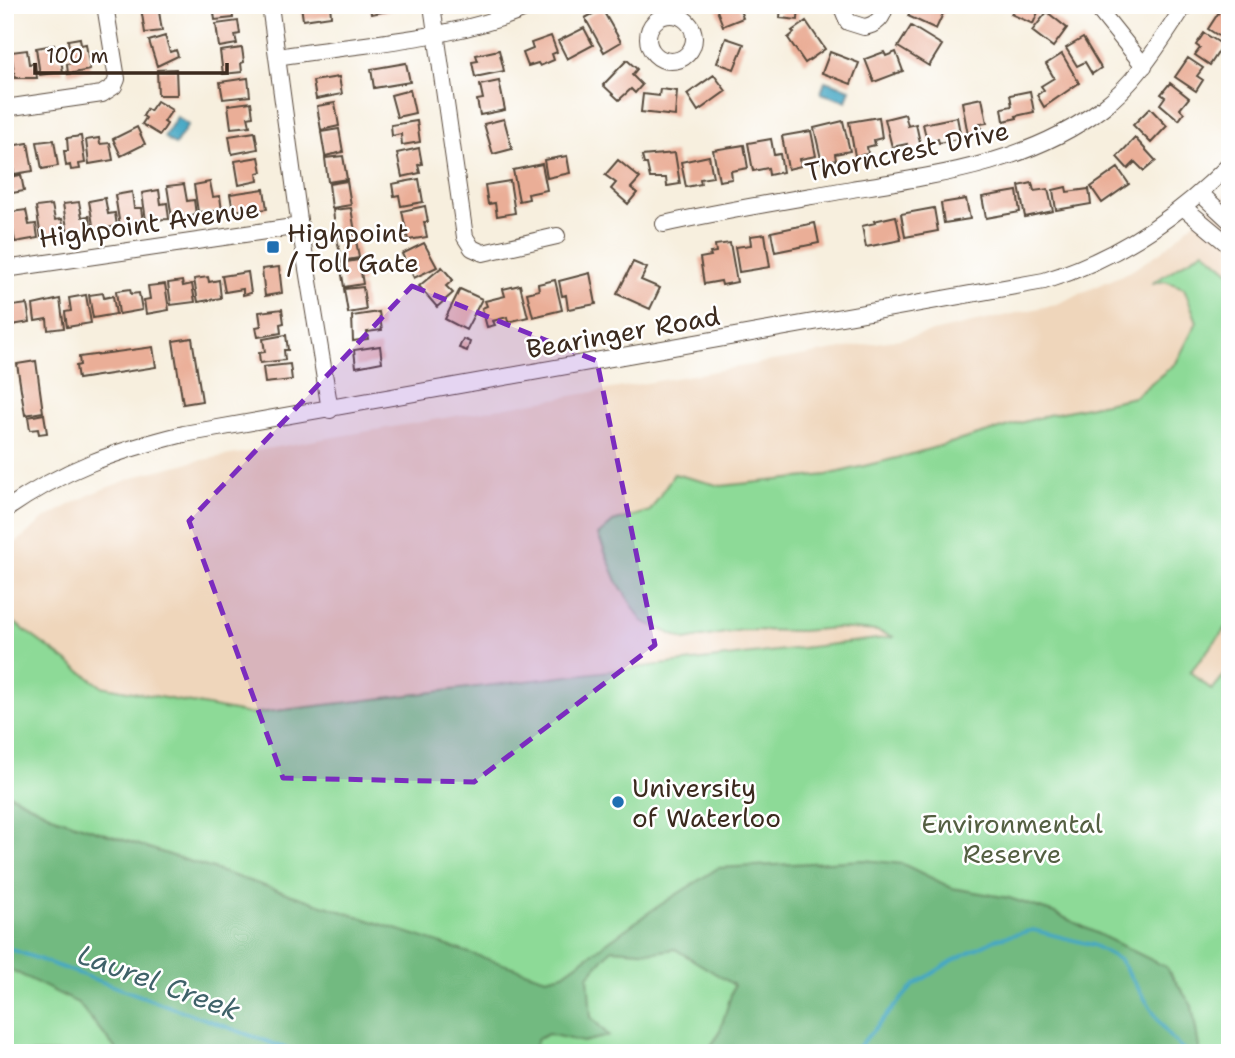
<svg xmlns="http://www.w3.org/2000/svg" width="1235" height="1058" font-family="'Shantell Sans',sans-serif">
	<rect width="100%" height="100%" fill="#fff"/>
	<filter id="ink" filterUnits="userSpaceOnUse"><feTurbulence type="fractalNoise" baseFrequency=".0143" numOctaves="2"/><feDisplacementMap in="SourceGraphic" scale="14" xChannelSelector="R" yChannelSelector="G"/><feConvolveMatrix kernelMatrix="1 2 1 2 8 2 1 2 1" color-interpolation-filters="sRGB"/></filter>
	<filter id="wash" filterUnits="userSpaceOnUse"><feTurbulence type="fractalNoise" baseFrequency=".00686" numOctaves="4" result="noise"/><feDisplacementMap in="SourceGraphic" scale="28" xChannelSelector="R" yChannelSelector="G"/><feGaussianBlur stdDeviation="1.57" result="paint"/><feColorMatrix in="noise" values="0 0 0 0 0 0 0 0 0 0 0 0 0 0 0 0 0 1.4 0 .05"/><feComposite in="paint" operator="in"/></filter>
	<g filter="url(#wash)">
		<rect width="100%" height="100%" fill="#f7efde"/>
		<path fill="#efd6bb" d="M1230 189V1053H9L5 1051V552L45 518 93 493 146 473 196 461 905 338 1057 304 1131 271 1162 251Z"/>
		<path fill="#8dda97" stroke="#64825a" stroke-width="2" d="M1204 250 1230 272V623L1190 672 1212 690 1230 668V1053H9L5 1051V616L101 686 250 714 894 637 877 631 836 628 801 631 742 630 685 640 642 621 617 581 598 535 613 522 650 511 674 474 721 486 827 475 905 456 1048 415 1134 397 1176 363 1197 322 1184 288 1165 281 1151 284Z"/>
		<path fill="#72ba80" stroke="#56724f" stroke-width="2" d="M5 792 57 818 546 978 563 974 651 911 718 868 864 860 903 864 952 888 1009 898 1055 913 1166 967 1192 1006 1200 1053H706L719 1034 734 985 675 949 655 952 612 949 588 976 591 1017 609 1036 583 1042 548 1034 538 1039 531 1053H119L78 1003 5 967Z"/>
		<path fill="#44a7c4" stroke="#406871" stroke-width="2" d="M825 81 850 89 846 101 821 93Z
			M177 117 188 125 175 145 164 137Z"/>
		<g fill="none" stroke-linecap="round" stroke-linejoin="round">
			<path stroke="#44a7c4" stroke-width="3.5" d="M5 947 299 1053
				M853 1053 914 985 952 961 996 939 1033 930 1093 945 1120 960 1168 1035 1187 1053"/>
		</g>
		<g id="blocks">
			<path fill="#eaae97" d="M158 5 162 31 145 33 141 8Z
				M213 5H236V8H232L233 18 215 20Z
				M301 5H330L331 16 303 20Z
				M370 5H399V9L371 14Z
				M715 5H738L743 18 723 26Z
				M781 5H799L798 20 780 18Z
				M913 5H947L936 29 908 16Z
				M1016 5H1041L1033 24 1011 14Z
				M602 9 621 42 604 52 585 18Z
				M1221 9 1230 15V33L1225 40 1208 29Z
				M1047 12 1067 28 1053 47 1032 31Z
				M238 21 240 34 235 35 237 44 219 47 216 24Z
				M806 21 825 49 805 63 788 38 794 33 792 31Z
				M911 26 942 45 929 66 898 47Z
				M584 28 593 45 567 59 558 41Z
				M1204 33 1223 45 1210 65 1195 55 1200 48 1196 45Z
				M165 36 170 52 176 50 178 56 157 66 149 41Z
				M551 36 557 52 552 54 554 60 540 66 538 63 528 66 523 53 533 49 531 43Z
				M80 38 81 45 86 44 90 70 68 74 67 64 71 63 68 40Z
				M726 38 744 44 734 69 717 63Z
				M1083 38 1101 68 1092 74 1085 62 1077 66 1066 48Z
				M54 45 56 59H61L63 72 40 75 36 48Z
				M242 48 244 62 241 63 242 72 223 74 220 51Z
				M27 50 29 64 35 63 37 78H15L11 52Z
				M499 50 504 71 475 77 472 62 478 61 476 55Z
				M830 52 859 63 851 84 822 73Z
				M884 52 886 56 896 52 903 71 874 82 865 59Z
				M1062 54 1079 83 1044 107 1037 95 1044 90 1041 86 1054 78 1046 64Z
				M1188 58 1203 68 1197 76 1203 80 1196 91 1175 77Z
				M627 60 637 69 632 75 642 85 635 93 631 89 619 100 603 85Z
				M406 63 410 82 374 88 371 69Z
				M10 67 12 82H5V68Z
				M176 69 177 95H158L157 70Z
				M714 75 726 91 698 111 687 94Z
				M339 77 342 94 316 99 313 81Z
				M248 78 250 96 223 99 220 82Z
				M499 81 505 110 480 115 477 100 483 99 480 85Z
				M1170 83 1189 98 1180 109 1184 113 1179 120 1160 104 1165 97 1161 94Z
				M660 89 677 91 675 116 641 112 643 94 659 96Z
				M410 90 415 113 397 117 391 95Z
				M1030 91 1034 112 1016 116 1017 118 1004 121 1002 108 1012 106 1010 95Z
				M982 98 987 123 980 124 982 133 968 135 962 102Z
				M157 101 172 110 164 122 167 124 160 135 142 124 146 118 143 116 147 109 150 111Z
				M251 102 253 116 248 117 250 126 231 128 228 105Z
				M335 103 339 126 321 130 317 106Z
				M1150 108 1167 126 1151 143 1133 125Z
				M905 114 908 126 916 124 921 147 908 150 907 144 892 147 885 119Z
				M879 117 882 138 874 140 875 145 867 147 868 154 855 156 849 122Z
				M957 117 961 138 939 143 938 139 927 141 923 124Z
				M504 119 512 149 493 154 484 124Z
				M417 121 420 142 402 145 401 134 392 136 391 125Z
				M843 121 850 151 835 154 836 160 822 163 814 128Z
				M137 127 145 144 121 156 113 139Z
				M339 129 343 152 325 156 321 132Z
				M811 131 816 156 800 159 801 166 788 169 782 136Z
				M255 132 258 149 232 154 229 136Z
				M81 136 85 163 79 164 80 169 71 170 70 165 66 166 64 151H68L67 138Z
				M99 138 100 144 110 143 113 160 89 164 86 140Z
				M1135 138 1156 161 1144 171 1135 162 1128 169 1117 157Z
				M771 139 774 155 780 154 783 172 769 175 768 168 753 171 748 143Z
				M54 140 58 166 42 169 37 142Z
				M28 143 33 171 14 174 10 146Z
				M744 145 748 168 731 171 732 179 719 181 713 150Z
				M419 148 422 164 418 165 420 173 402 177 397 153Z
				M675 153 680 184 667 186 666 178H650L647 164H644L642 156Z
				M343 156 347 179 328 182 325 158Z
				M567 156 570 173 547 178 544 160Z
				M709 156 713 177 700 179 701 184 686 187 681 162Z
				M259 157 262 172 257 173 258 181 239 185 235 161Z
				M618 160 640 178 631 188 637 193 628 204 611 189 616 183 605 175Z
				M542 164 547 190 528 194 529 199 519 201 513 170Z
				M1118 168 1129 184 1102 203 1091 187Z
				M21 175 24 191 12 193 9 177Z
				M419 179 423 202 401 206 399 195 394 196 392 184Z
				M347 181 351 205 332 208 329 184Z
				M510 181 515 213 497 216 495 203 488 204 485 185Z
				M210 182 213 197 220 196 222 211 198 212 194 185Z
				M1032 183 1034 191 1048 189 1053 211 1025 217 1019 186Z
				M184 184 187 201 194 200 196 215 172 218 167 186Z
				M1066 187 1067 192 1089 189 1091 204 1056 210 1053 190Z
				M264 189 267 209 253 211 252 208 233 211 230 194Z
				M159 190 161 204 167 203 169 219 146 220 142 193Z
				M1017 191 1020 212 986 218 982 197Z
				M132 192 134 208H141L143 222 120 226 115 195Z
				M105 198 108 214 115 213 117 226 94 231 89 201Z
				M966 199 970 219 944 223 941 203Z
				M79 202 82 217 89 216 91 230 68 234 63 204Z
				M52 205 55 220 62 219 64 233 41 237 36 207Z
				M425 206 428 222H424L427 237 408 240 402 211Z
				M351 208 355 232 336 235 333 210Z
				M934 208 938 231 905 237 901 214Z
				M26 210 29 225 36 224 38 238 15 242 10 212Z
				M896 216 901 240 866 247 862 226 875 223 874 221Z
				M815 223 819 243 775 252 771 232Z
				M5 228H10L12 241 5 242Z
				M355 234 359 258 341 261 337 237Z
				M765 234 770 267 739 272 735 247 751 245 750 236Z
				M424 243 437 267 414 278 402 254Z
				M730 243 737 282 722 285 721 281 704 284 700 258 711 256 710 253 716 252 715 245Z
				M359 260 363 284 344 287 340 263Z
				M633 262 647 268 641 280 660 288 650 309 617 294Z
				M279 267 282 293 265 296 262 269Z
				M442 267 453 280 446 286 453 293 437 307 419 286Z
				M248 272 251 293 243 295V289L225 292 222 276Z
				M590 273 596 304 568 309 566 295 562 296 559 281Z
				M208 277 209 282 219 280 221 298 198 302 194 279Z
				M555 280 562 310 533 317 527 293 539 290 538 284Z
				M182 281 183 286 192 284 195 302 171 305 168 283Z
				M165 284 169 310 146 314 144 300 150 299 148 286Z
				M520 285 528 317 508 322 507 317 493 321 495 325 487 327 482 308 487 306 485 301 505 296 503 289Z
				M363 287 366 310 348 313 344 289Z
				M130 289 131 294 139 293 142 310 119 314 116 291Z
				M460 289 482 299 466 330 445 319Z
				M103 293 104 298 113 296 116 314 93 318 89 295Z
				M86 295 91 323 67 327 65 312 71 311 69 298Z
				M60 299 64 328 48 330 47 319 35 321 33 305Z
				M27 304 30 322 6 326 5 307Z
				M282 309 284 323 280 324 281 333 258 337 256 327 261 326 259 312Z
				M379 312 382 330 367 332 368 339 353 341 352 316Z
				M286 335 288 350H284L285 360 260 363 259 353 265 352 263 339Z
				M192 338 202 401 183 404 173 341Z
				M463 339 470 342 467 351 459 348Z
				M380 346 382 362 356 367 354 350Z
				M153 347 156 367 78 379 76 366 80 365 79 357Z
				M36 361 43 412 25 415 17 364Z
				M290 364 292 380 265 383 263 367Z
				M44 414 47 433 39 434 38 429 30 430 28 417Z"/>
		</g>
	</g>
	<g filter="url(#ink)">
		<use href="#blocks" fill-opacity="0" stroke="#57483b" stroke-width="2"/>
		<g fill="none" stroke-linecap="round" stroke-linejoin="round">
			<g stroke="#57483b" stroke-width="18">
				<path id="minor" d="M270 5 299 220 330 410
					M432 5 465 237 472 248 483 253 557 236
					M841 5 848 22 864 27C876 25 884 18 885 5
					M1095 5 1144 66
					M648 38a23 23 0 1 1 46 0a23 23 0 1 1-46 0Z
					M278 57C360 43 459 40 534 5
					M5 108 102 94 114 86 117 79 105 5
					M1201 194 1230 221
					M1183 207 1230 246
					M664 224C726 210 790 200 852 189 939 175 1030 163 1102 108 1137 82 1161 41 1185 5
					M5 269 300 226
					M5 510C64 469 115 451 184 434L1044 281C1116 259 1177 218 1230 164"/>
			</g>
			<use href="#minor" stroke="#fff" stroke-width="16"/>
		</g>
	</g>
	<path fill="#7b2cbf" fill-opacity="0.2" stroke="#7b2cbf" stroke-width="5" stroke-dasharray="14 9" stroke-linejoin="round" d="M412 286 597 361 655 645 474 782 283 778 189 521Z"/>
	<g fill="#1f6fb2" stroke="#fff" stroke-width="2.5">
		<rect x="266" y="240" width="14" height="14" rx="3.5"/>
		<circle cx="618" cy="802" r="7"/>
	</g>
	<g text-anchor="middle" dominant-baseline="central" stroke-width="5" stroke-linejoin="round" paint-order="stroke">
		<g font-size="26" fill="#3b2a1e" stroke="#fff">
			<text transform="translate(907 151) rotate(-12)">Thorncrest Drive</text>
			<text transform="translate(149 223) rotate(-8)">Highpoint Avenue</text>
			<text transform="translate(623 332) rotate(-10)">Bearinger Road</text>
		</g>
		<g font-size="26" fill="#3b2a1e" stroke="#fff" text-anchor="start">
			<text x="287" y="232">Highpoint<tspan x="287" dy="30">/ Toll Gate</tspan></text>
			<text x="632" y="787">University<tspan x="632" dy="30">of Waterloo</tspan></text>
		</g>
		<g font-size="26" fill="#545f42" stroke="#fff">
			<text x="1012" y="823">Environmental<tspan x="1012" dy="30">Reserve</tspan></text>
		</g>
		<g font-size="28" font-style="italic" fill="#3f6269" stroke="#fff">
			<text transform="translate(159 982) rotate(20)">Laurel Creek</text>
		</g>
	</g>
	<rect width="1235" height="1058" fill="none" stroke="#fff" stroke-width="28"/>
	<path d="M35 63v10h192v-10" fill="none" stroke="#3b2a1e" stroke-width="3.5"/>
	<text x="46" y="63" font-size="21" fill="#3b2a1e" stroke="#ffffff" stroke-width="5" paint-order="stroke">100 m</text>
</svg>
